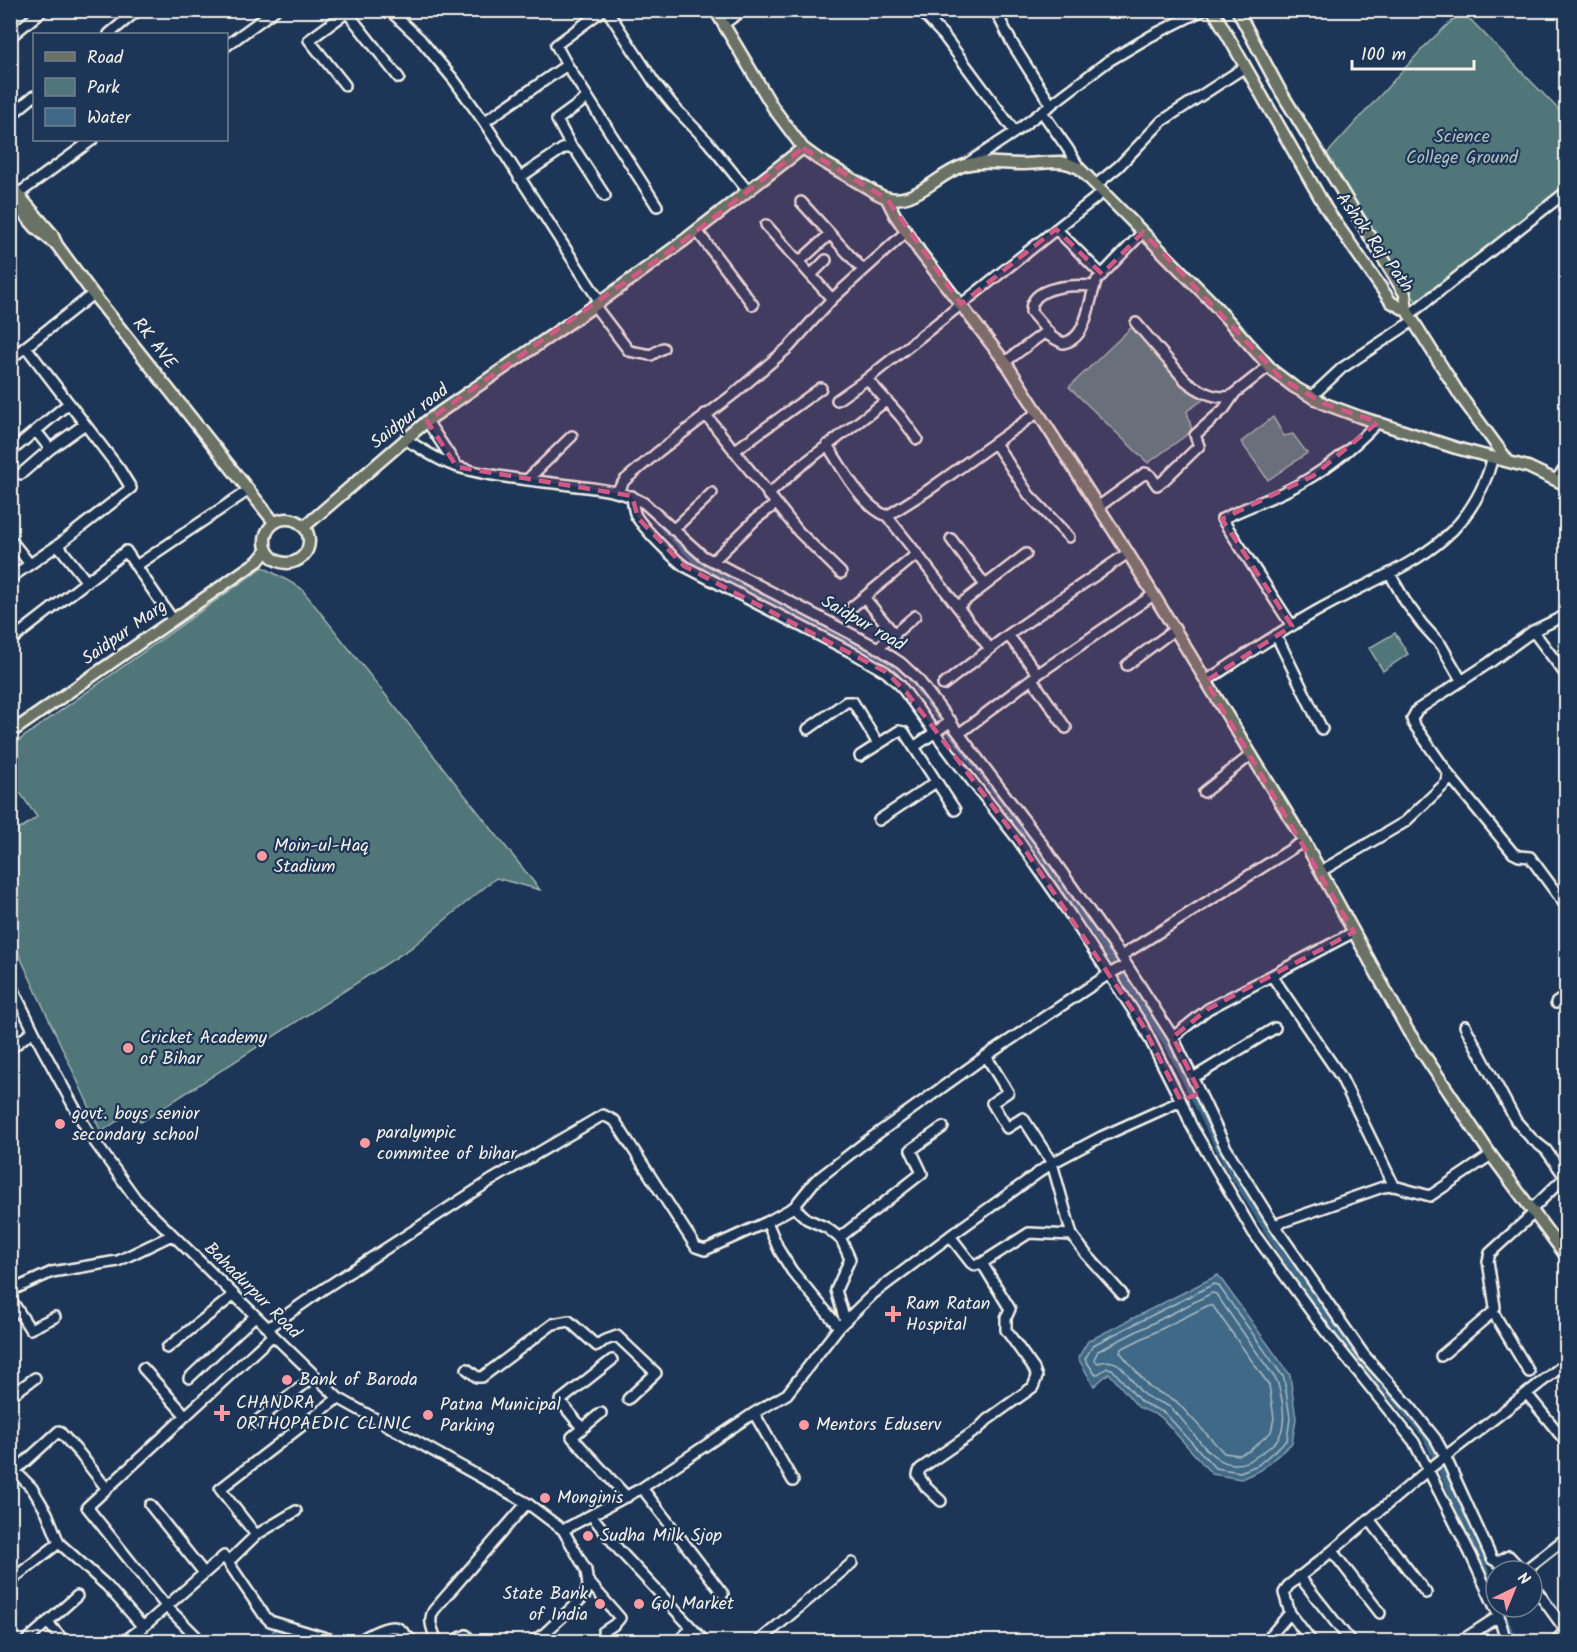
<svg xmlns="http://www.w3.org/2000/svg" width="1577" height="1652" font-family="Kalam,sans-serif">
	<rect width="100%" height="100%" fill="#1d3557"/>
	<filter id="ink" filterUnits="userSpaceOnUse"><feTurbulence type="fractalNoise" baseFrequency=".0167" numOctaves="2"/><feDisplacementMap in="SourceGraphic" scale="12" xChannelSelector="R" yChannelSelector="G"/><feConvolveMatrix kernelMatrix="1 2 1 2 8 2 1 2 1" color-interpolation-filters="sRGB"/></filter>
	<g filter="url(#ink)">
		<path fill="#517679" stroke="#a2b4b0" stroke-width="1.5" d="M1462 11 1566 117V186L1444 281 1419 305 1384 257 1323 158 1425 46Z
			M1136 323 1204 399 1187 411 1192 431 1148 463 1069 387Z
			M1273 417 1284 436 1293 434 1307 453 1268 480 1241 442Z
			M263 567 301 588 540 890 496 878 411 948 141 1122 132 1111 101 1132 11 937V835L37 817 11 780V746Z
			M1395 633 1408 654 1383 671 1369 648Z"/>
		<path fill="#406987" stroke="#889fae" stroke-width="1.5" d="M1218 1275 1290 1375 1296 1419 1292 1443 1261 1470 1241 1479 1212 1474 1161 1417 1138 1407 1109 1373 1094 1386 1078 1358 1088 1341Z
			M279 1626 318 1641 261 1642Z"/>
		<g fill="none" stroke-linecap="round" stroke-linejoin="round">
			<path stroke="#acbbc1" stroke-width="1.5" d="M1214 1284 1218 1285 1284 1378 1290 1418 1287 1440 1258 1465 1240 1472 1215 1468 1165 1413 1141 1402 1112 1369 1107 1368 1098 1374H1095L1085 1359 1093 1345Z
				M1212 1293 1216 1294 1277 1381C1282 1396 1287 1420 1280 1435 1277 1442 1266 1450 1260 1454 1218 1487 1197 1431 1171 1408 1163 1401 1150 1401 1142 1393 1128 1379 1122 1354 1098 1363L1094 1359 1098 1351Z
				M1209 1305 1213 1306 1269 1385 1274 1418 1271 1432 1249 1451 1239 1455 1224 1453 1176 1401 1150 1388 1120 1352 1121 1349Z"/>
			<path stroke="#406987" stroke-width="8" d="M656 519 695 559 885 658 908 674 1012 813 1097 934 1170 1047 1227 1163 1274 1240 1333 1327 1426 1435 1461 1511 1496 1600
				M1502 1614 1513 1642"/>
			<g stroke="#f4f1e8" stroke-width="14">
				<path id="minor" d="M389 10 420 39 454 80 484 122 567 65 657 206
					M607 10 654 82 676 109 708 142 747 190
					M920 10 944 36 1015 132
					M995 10 1012 43 1051 105
					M347 12 399 78
					M723 24 744 10
					M109 34 138 10
					M10 37 43 10
					M226 46 275 10
					M567 65 556 45 603 10
					M345 85 309 40 350 10
					M1042 112 1068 149 1079 168
					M10 116 34 96
					M484 122 600 302
					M572 148 557 120 587 98
					M968 163 1015 132 1107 62 1151 36 1203 10
					M519 178 564 148H572L576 151 605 196
					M1097 184 1119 166 1162 121 1245 67
					M14 197 92 140
					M801 202 863 270
					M766 225 832 299
					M1056 229 1102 275
					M697 231 753 305
					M799 262 830 234
					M811 275 826 260
					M594 305 629 351 651 355 663 348
					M1409 315 1566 192
					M1136 323 1185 380C1197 390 1215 400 1231 396L1269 366
					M1050 334 1031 312C1030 284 1077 285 1094 286
					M26 347 120 470 131 488 58 545
					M10 359 93 294
					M1005 362 1044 333 1063 343C1089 339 1088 298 1097 280L1143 232
					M867 379 901 417 917 439
					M1311 397 1342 368 1413 321
					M837 400 867 379 1103 192
					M705 414 799 532 841 573
					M427 421 456 465
					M36 431 50 449
					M405 439C422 449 440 462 458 467 493 478 541 481 577 486 601 489 623 491 644 503L703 556 878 648 901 663 917 678 1040 841 1121 956 1173 1037 1226 1148 1274 1225 1364 1355 1412 1409 1435 1438 1445 1456 1492 1559 1497 1562 1509 1556 1523 1571
					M995 443 1029 495 1069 537
					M827 445C843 468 861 506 887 516
					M734 451 821 388
					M10 452 69 403
					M21 474 50 449 85 424
					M528 479 572 436
					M1556 480 1566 467
					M617 491 625 480 658 452 735 393 789 347 832 299 906 232
					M768 495 798 468 886 401
					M632 496C633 503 633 510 636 516 645 530 670 555 684 566L857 655 886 672 900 685 956 761 1019 841 1067 910 1142 1024 1181 1101
					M1098 507 1145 473 1150 475 1157 485 1163 481 1199 446 1195 435 1224 409 1235 393
					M673 530 712 493
					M10 539 29 563
					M951 539 985 585
					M917 554 887 516 930 489 1038 412
					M713 561 757 518 776 504
					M136 566 173 620
					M1390 574 1405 601 1422 624 1441 645 1461 680
					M10 578 58 545 87 582
					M864 597 895 635
					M958 606 1026 554
					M852 607 917 554 990 649
					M1292 626 1222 519C1244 508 1268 500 1290 489 1322 473 1353 448 1378 422
					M1533 631 1566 675
					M1008 635 1038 674
					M1276 635 1322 729
					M10 641 126 551 136 566 249 490
					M878 648 915 616
					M1127 665 1174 630
					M1032 679 1066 728
					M1206 681C1244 656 1282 630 1322 608 1397 566 1468 551 1493 457
					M943 685 1008 635 1128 553
					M808 729 846 702H853L878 744
					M960 733 1038 674 1153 595
					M914 747 951 721
					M860 756 899 731 904 732 955 810
					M1449 775 1513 853 1519 856 1530 857 1566 906
					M1204 792 1251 755
					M879 820 936 782
					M1321 871 1405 822 1447 782 1448 773 1413 723 1412 719 1417 710 1489 663 1533 631 1566 615
					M1121 956 1304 841
					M1272 976 1341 1077 1394 1186
					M10 983 41 1046 73 1105 92 1138 136 1199 268 1328 273 1335 338 1398 527 1503 563 1530 586 1570 588 1586 585 1595 579 1601 545 1633 532 1642
					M1556 1003 1566 996
					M1465 1026 1516 1121 1532 1139 1546 1150 1565 1177
					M1173 1037 1208 1009 1354 932
					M10 1049 33 1031
					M986 1056 1008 1092 992 1103 1007 1128 1023 1118 1052 1163 1072 1235 1086 1254 1122 1294
					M1193 1078 1275 1028
					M794 1207 807 1219 827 1228 841 1239 850 1259 836 1290 845 1321
					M1531 1210 1566 1176
					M767 1222 779 1250 792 1271 839 1327
					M1274 1225 1383 1187 1394 1186 1430 1196 1491 1155
					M950 1236 971 1263 975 1265 982 1263 1029 1233 1072 1235
					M839 1238 922 1173 911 1150 943 1127
					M10 1291 52 1272 118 1261 172 1235
					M10 1298 30 1329 55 1317
					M1493 1312 1529 1372
					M268 1328 322 1290 490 1181 603 1115 615 1121 696 1247 705 1250 767 1222 794 1207 815 1181 863 1144 986 1056 1109 974 1126 965
					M167 1348 234 1295
					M1441 1356 1493 1312 1495 1307 1488 1261 1490 1253 1534 1213
					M143 1368 186 1416
					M467 1369 477 1377H482L553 1324 569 1321 597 1346 603 1341 617 1336 656 1373 628 1399
					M189 1378 255 1316
					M1527 1394 1566 1442
					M10 1396 35 1378
					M601 1413 572 1437 627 1497
					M754 1413 793 1481
					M253 1424 315 1376
					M582 1428 560 1401 612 1360
					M642 1488 723 1594
					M107 1489 80 1454 59 1431 15 1471 32 1488 47 1513 59 1543 107 1586 143 1627
					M941 1501 926 1487 918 1475 920 1469 978 1429 987 1420 1033 1387 1037 1377 1034 1369 1006 1330V1318L1010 1309 982 1263
					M150 1505 204 1573
					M296 1511 256 1535 220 1489 338 1398
					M592 1516 619 1550 705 1642
					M1369 1519 1426 1593
					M563 1530 642 1488 754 1413 787 1394 839 1327 873 1294 950 1236 1052 1163 1101 1137 1181 1101 1191 1125 1253 1232 1326 1332 1414 1442 1470 1553 1499 1616 1506 1642
					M1332 1551 1380 1613
					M228 1562 256 1535
					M1524 1571 1566 1538
					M1299 1576 1351 1642
					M10 1581 59 1543
					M588 1581 620 1618 615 1624 603 1632
					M1532 1584 1566 1631
					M1290 1613 1312 1642
					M47 1622 65 1642
					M196 1636 166 1606 87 1507 273 1335
					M25 1642 77 1596
					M123 1642 143 1627 224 1556 264 1615 270 1621 339 1642
					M357 1642C365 1637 389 1623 398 1628 403 1631 408 1637 413 1642
					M437 1642C433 1630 427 1621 434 1610L527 1503
					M451 1642 466 1635 472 1642
					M677 1642 692 1628
					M758 1642 852 1563
					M1265 1642 1290 1613 1284 1593 1288 1586 1332 1551 1429 1469 1566 1363
					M1459 1642 1499 1616
					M1555 1642 1566 1630"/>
			</g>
			<g stroke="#f4f1e8" stroke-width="15">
				<path id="major" d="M715 10 774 109 803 148 818 159 878 194C911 212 935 174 965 165 982 160 1002 164 1020 164 1033 164 1047 162 1061 162 1067 163 1073 165 1079 168L1210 300 1273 371 1294 387 1325 404 1360 417 1456 448 1528 467 1566 485
					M1213 10 1327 210 1391 302 1407 311 1461 397 1508 461
					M1237 10 1281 92 1405 294 1407 311
					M10 185 52 234 57 245 93 294 274 522
					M10 198 36 228 54 243
					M887 199 895 215 920 252 1008 366 1128 553 1304 841 1408 1031 1491 1155 1566 1256
					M265 541a22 22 0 1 1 44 0a22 22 0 1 1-44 0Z
					M304 527 427 421 600 302 682 242 803 148
					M10 733 258 561 267 550"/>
			</g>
			<use href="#minor" stroke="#1d3557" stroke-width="9"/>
			<use href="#major" stroke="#6b7165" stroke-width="10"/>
		</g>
	</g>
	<path fill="#d15985" fill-opacity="0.2" stroke="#d15985" stroke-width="4.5" stroke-dasharray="12 8" stroke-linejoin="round" d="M803 148 887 199 961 304 1056 229 1102 274 1143 232 1282 379 1325 404 1378 422 1313 476 1222 519 1292 626 1206 681 1354 932 1208 1009 1173 1037 1200 1093 1181 1101 1142 1024 1019 841 907 693 886 672 684 566 638 518 632 496 457 467 427 421 682 242Z"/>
	<g fill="#ff9aa2" stroke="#1d3557" stroke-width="2">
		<circle cx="262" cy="856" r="6"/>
		<circle cx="128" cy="1048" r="6"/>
		<circle cx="60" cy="1124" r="6"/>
		<circle cx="365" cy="1143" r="6"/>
		<path d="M890 1305h6v6h6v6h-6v6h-6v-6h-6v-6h6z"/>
		<circle cx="287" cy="1380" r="6"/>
		<path d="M219 1404h6v6h6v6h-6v6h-6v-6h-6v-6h6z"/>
		<circle cx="428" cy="1415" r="6"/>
		<circle cx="804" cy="1425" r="6"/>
		<circle cx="545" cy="1498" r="6"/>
		<circle cx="588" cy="1536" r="6"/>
		<circle cx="600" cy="1604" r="6"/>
		<circle cx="639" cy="1604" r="6"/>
	</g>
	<g text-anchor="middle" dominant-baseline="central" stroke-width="4.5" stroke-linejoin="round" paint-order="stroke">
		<g font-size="18" fill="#b3c0bc" stroke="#1d3557">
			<text x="1462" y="137">Science<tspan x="1462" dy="21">College Ground</tspan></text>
		</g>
		<g font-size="18" fill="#f4f1e8" stroke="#1d3557">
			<text transform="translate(1374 243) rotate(54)">Ashok Raj Path</text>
			<text transform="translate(154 344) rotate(52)">RK AVE</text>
			<text transform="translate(410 417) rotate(-38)">Saidpur road</text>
			<text transform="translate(863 624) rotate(30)">Saidpur road</text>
			<text transform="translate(125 633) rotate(-35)">Saidpur Marg</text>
			<text transform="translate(252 1291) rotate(45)">Bahadurpur Road</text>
		</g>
		<g font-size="18" fill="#f4f1e8" stroke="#1d3557" text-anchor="start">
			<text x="274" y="846">Moin-ul-Haq<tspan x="274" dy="21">Stadium</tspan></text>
			<text x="140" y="1038">Cricket Academy<tspan x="140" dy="21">of Bihar</tspan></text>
			<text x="72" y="1114">govt. boys senior<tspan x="72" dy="21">secondary school</tspan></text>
			<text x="377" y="1133">paralympic<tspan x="377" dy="21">commitee of bihar</tspan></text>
			<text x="906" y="1304">Ram Ratan<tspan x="906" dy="21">Hospital</tspan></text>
			<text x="299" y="1380">Bank of Baroda</text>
			<text x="236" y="1403">CHANDRA<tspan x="236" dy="21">ORTHOPAEDIC CLINIC</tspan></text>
			<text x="440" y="1405">Patna Municipal<tspan x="440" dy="21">Parking</tspan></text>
			<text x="816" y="1425">Mentors Eduserv</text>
			<text x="557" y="1498">Monginis</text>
			<text x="600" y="1536">Sudha Milk Sjop</text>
			<text x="588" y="1594" text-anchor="end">State Bank<tspan x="588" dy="21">of India</tspan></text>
			<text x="651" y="1604">Gol Market</text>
		</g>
	</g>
	<rect width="1577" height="1652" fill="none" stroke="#1d3557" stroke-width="36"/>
	<rect x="18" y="18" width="1541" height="1616" fill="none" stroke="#f4f1e8" stroke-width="2" filter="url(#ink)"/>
	<rect x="33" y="33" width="195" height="108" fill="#1d3557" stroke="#738091" stroke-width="1.5"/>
	<rect x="45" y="52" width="30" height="9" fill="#6b7165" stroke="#738091" stroke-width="1.5"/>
	<text x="87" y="63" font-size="18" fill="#f4f1e8">Road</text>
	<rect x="45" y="78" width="30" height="18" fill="#517679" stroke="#738091" stroke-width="1.5"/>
	<text x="87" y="93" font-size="18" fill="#f4f1e8">Park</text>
	<rect x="45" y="108" width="30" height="18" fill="#406987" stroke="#738091" stroke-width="1.5"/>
	<text x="87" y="123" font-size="18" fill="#f4f1e8">Water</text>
	<g transform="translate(1514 1589) rotate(43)"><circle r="28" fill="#1d3557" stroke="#738091" stroke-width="1.5"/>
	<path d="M0-4.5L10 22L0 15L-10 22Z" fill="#ff9aa2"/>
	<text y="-9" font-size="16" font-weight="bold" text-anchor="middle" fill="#f4f1e8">N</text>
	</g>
	<path d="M1352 60v9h122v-9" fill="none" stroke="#f4f1e8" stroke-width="3"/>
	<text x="1361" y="60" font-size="18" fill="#f4f1e8" stroke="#1d3557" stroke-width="4.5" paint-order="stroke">100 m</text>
</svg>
